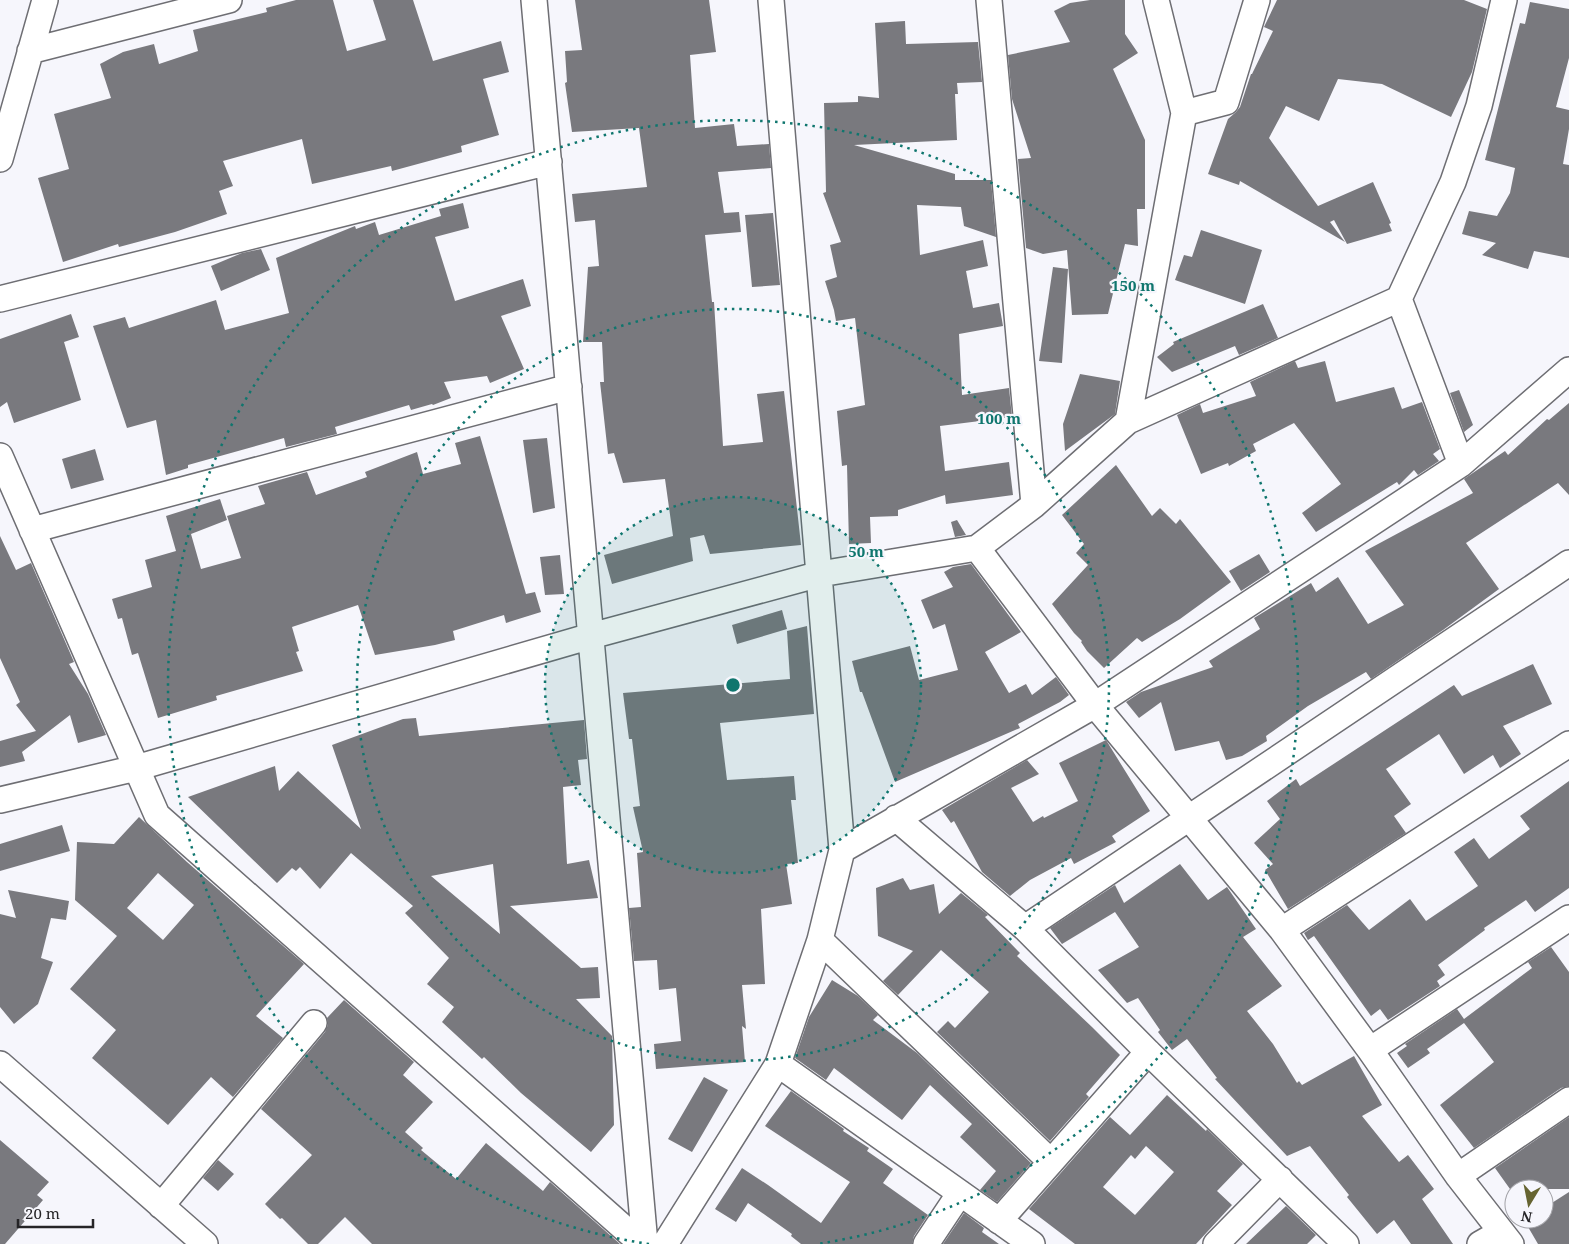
<svg xmlns="http://www.w3.org/2000/svg" width="1569" height="1244" font-family="'Noto Serif',serif">
	<rect width="100%" height="100%" fill="#f6f6fc"/>
	<path fill="#79797e" fill-rule="evenodd" d="M296 0H333L347 51 386 40 373 0H413L433 61 501 41 509 72 483 79 499 135 461 146 462 152 392 171 391 166 312 184 302 139 223 161 233 186 219 191 227 214 175 232 119 247 118 244 63 262 38 178 69 169 54 114 111 98 100 64 123 52 154 44 159 64 198 51 193 30 267 12 266 8Z
		M575 0H709L716 52 690 55 695 128 734 124 737 146 769 144 771 168 718 172 724 213 739 212 741 232 705 235 712 302H714L723 446 763 442 757 394 784 391 801 545 710 554 704 535 690 538 693 561 612 584 604 555 673 536 665 479 623 483 614 453 608 454 600 382H604L602 342H583L588 267 599 266 595 220 575 222 572 194 647 187 639 128 572 132 565 83 567 82 565 51 582 50Z
		M1090 0H1125V34L1138 53 1113 69 1145 140V209H1137L1138 246 1125 244 1108 314 1072 315 1067 250 1043 254 1026 248 1018 159 1031 158 1012 99 1008 55 1070 42 1054 11 1070 3Z
		M1277 0H1464L1487 9 1472 72 1451 117 1382 84 1338 79 1319 121 1286 106 1269 138 1318 206 1373 182 1391 223 1389 224 1392 231 1347 244 1334 220 1330 222 1345 242 1240 181 1239 185 1208 174 1228 119 1236 112 1240 107 1251 74H1252L1273 31 1264 27Z
		M1530 2 1569 9V58L1556 107 1569 110V129L1563 164 1569 165V258L1534 251 1528 269 1482 255 1496 243 1462 234 1469 211 1497 216 1510 193 1515 168 1485 160 1520 23 1525 24Z
		M905 21 906 44 978 42 982 82 957 83 958 94H955L957 140 854 145 955 174V180H991L996 237 964 226 961 207 917 205 920 255 983 240 988 266 966 271 973 308 999 303 1003 326 959 334 962 395 1009 388 1012 417 940 426 945 471 1009 462 1013 495 946 504 945 495 898 510V516L870 517 871 543 849 544 847 465 842 466 837 411 865 405 855 318 836 321 834 310 825 281 837 277 830 245 841 242 823 193 826 192 824 103 858 102V96L879 98 875 23Z
		M463 203 469 228 435 237 455 301 523 279 531 306 501 316 524 369 490 383 487 376 444 382 451 398 433 405 432 404 411 410 409 405 335 427 337 434 286 447 284 438 188 465V468L166 475 156 420 127 428 93 326 125 317 129 328 216 300 225 330 289 313 276 258 355 226 356 229 375 222 379 235 441 216 439 209Z
		M773 213 780 285 752 287 745 215Z
		M1201 230 1262 250 1245 304 1175 280 1184 255 1192 257Z
		M261 249 270 270 221 291 211 266 242 253Z
		M1053 267 1068 269 1062 363 1039 361Z
		M1263 304 1278 338 1239 355 1235 346 1172 372 1157 357 1174 344 1173 342Z
		M71 314 79 337 64 342 81 400 14 423 7 402 0 407V339Z
		M1295 361 1298 368 1325 361 1336 402 1394 387 1402 409 1422 402 1440 449 1433 454 1439 461 1418 475 1414 470 1399 485 1397 482 1316 532 1302 513 1341 484 1294 423 1253 444 1256 451 1229 466 1228 463 1201 474 1177 415 1200 404 1203 413 1256 396 1250 382Z
		M1080 374 1120 381 1115 414 1065 451 1063 424Z
		M1459 390 1473 425 1464 432 1450 393Z
		M1569 403V495L1558 483 1466 543 1499 589 1443 630 1371 679 1366 672 1308 706 1266 736 1267 741 1242 756 1226 760 1219 741 1175 751 1161 702 1139 718 1126 702 1141 692 1213 667 1209 661 1260 629 1254 618 1311 583 1316 592 1338 577 1368 624 1404 605 1365 551 1473 493 1464 479 1505 451 1508 455 1547 419 1549 420Z
		M480 436 526 594 535 592 541 612 506 623 504 615 453 631 455 640 435 645 375 655 358 605 292 627 299 651 296 652 303 671 216 696 217 700 158 718 138 653 132 655 122 618 118 619 112 599 152 587 145 560 176 551 166 516 220 499 227 520 191 534 201 569 241 558 227 516 265 504 258 486 307 472 316 495 367 477 365 472 417 452 423 474 461 464 455 443Z
		M547 438 555 508 533 513 523 440Z
		M95 449 104 480 71 489 62 459Z
		M1116 465 1152 516 1160 508 1176 524 1180 519 1231 582 1180 619 1142 642 1137 638 1104 668 1087 651 1081 642 1082 641 1074 633 1052 604 1088 565 1076 553 1084 544 1062 515Z
		M957 520 966 535 955 537 951 522Z
		M0 536 16 570 31 563 74 662 69 664 88 694 106 735 78 743 70 715 22 752 25 761 0 767V741L36 731 16 705 20 702 0 658Z
		M1259 554 1270 572 1241 591 1229 571Z
		M560 555 564 594 545 595 540 557Z
		M971 564 1021 632 985 652 1009 693 1026 684 1032 695 1056 677 1069 695 1060 702 1018 724 1020 728 895 782 862 692H860L852 661 910 646 919 680 958 670 945 624 933 629 921 600 953 587 944 572 953 567Z
		M782 610 787 629 737 644 732 625Z
		M807 626 814 714 720 723 727 780 794 776 796 800H791L798 863 786 864 792 904 761 909 765 984 742 985 746 1029 742 1026 745 1062 656 1069 654 1044 681 1041 676 988 659 990 657 960 634 961 629 908 641 907 637 853 643 852 633 807 640 806 632 739H629L623 693 790 679 787 631Z
		M1533 664 1552 704 1503 726 1521 754 1500 768 1493 755 1464 774 1439 734 1386 769 1411 804 1394 816 1406 833 1288 909 1265 870 1273 864 1254 843 1280 819 1267 801 1296 779 1300 786 1454 685 1462 696Z
		M416 718 419 736 584 720 587 759 578 760 581 785 563 787 567 864 589 860 598 898 510 906 581 968 598 967 600 998 576 999 612 1036 614 1125 591 1152 521 1093 484 1057 482 1059 442 1022 454 1007 427 984 449 958 405 913 413 906 351 853 320 889 300 867 296 871 292 868 277 883 188 797 275 766 279 791 298 771 361 829 332 745 403 719ZM493 864 500 934 431 876Z
		M1106 740 1150 811 1112 836 1116 842 1074 864 1071 858 1030 880 1010 896 982 872 954 821 951 823 942 810 1027 760 1039 774 1011 788 1033 822 1043 816 1044 818 1078 801 1059 763Z
		M1569 781V888L1535 912 1526 900 1484 928 1485 930 1438 965 1445 975 1437 981 1440 986 1388 1020 1380 1009 1371 1016 1314 936 1308 940 1304 933 1347 905 1369 930 1410 899 1426 921 1478 886 1454 852 1474 838 1489 859 1530 829 1520 816Z
		M139 817 187 862 304 964 256 1016 283 1038 233 1097 211 1077 168 1125 92 1058 116 1030 70 989 117 936 75 900 77 842 114 844ZM158 873 194 905 163 940 127 908Z
		M62 825 70 851 0 871V844Z
		M1180 864 1208 900 1227 887 1256 929 1243 937 1282 986 1247 1011 1273 1044 1297 1083 1299 1081 1302 1085 1354 1056 1382 1105 1362 1116 1399 1162 1408 1155 1434 1189 1422 1199 1453 1244H1411L1394 1220 1377 1234 1347 1197 1349 1195 1310 1146 1287 1156 1215 1079 1217 1078 1187 1039 1172 1050 1158 1032 1160 1030 1138 998 1127 1003 1098 970 1139 947 1115 912 1062 944 1050 928 1115 885 1124 903Z
		M903 878 910 890 934 884 939 914 961 893 988 915 985 917 1020 953 1017 956 1092 1027 1120 1055 1086 1094 1089 1097 1050 1141 937 1032 948 1021 955 1028 989 992 941 950 898 995 883 981 913 951 878 936 876 888Z
		M8 890 69 901 66 920 51 918 41 958 53 962 38 1004 14 1024 0 1007V914L16 918Z
		M1551 947 1569 972V1086L1561 1088 1474 1148 1440 1105 1494 1062 1464 1023 1427 1049 1430 1053 1408 1068 1397 1053 1407 1046 1405 1044 1457 1009 1464 1019 1532 968 1528 962Z
		M832 980 858 996 878 1015 873 1020 917 1053 1031 1163 997 1202 980 1190 996 1171 960 1137 972 1124 930 1085 902 1120 834 1068 826 1080 795 1058 809 1017Z
		M344 1000 414 1062 403 1075 433 1102 405 1132 423 1148 421 1150 456 1179 486 1143 543 1191 550 1182 620 1244H372L345 1217 318 1244H308L282 1218 280 1219 265 1204 312 1155 261 1109 325 1032 328 1025 327 1018Z
		M704 1077 728 1090 692 1152 668 1139Z
		M791 1091 844 1129 843 1131 869 1148 867 1151 893 1169 883 1183 928 1215 914 1236 912 1244H801L791 1236 792 1234 748 1203 736 1222 715 1209 742 1168 768 1185 821 1223 850 1182 765 1126Z
		M1167 1095 1206 1131 1207 1129 1243 1164 1217 1191 1232 1205 1196 1244H1075L1029 1209 1110 1117 1130 1135ZM1146 1146 1174 1172 1135 1215 1103 1187 1131 1155 1135 1159Z
		M1569 1117V1189H1510L1495 1168Z
		M0 1140 49 1182 37 1195 43 1200 5 1244H0Z
		M218 1160 234 1174 218 1191 203 1178Z
		M1569 1192V1244H1538L1524 1220 1526 1219H1544V1208Z
		M1286 1206 1316 1235 1307 1244H1246Z
		M964 1213 984 1228 982 1232 999 1244H943Z"/>
	<g fill="none" stroke-linecap="round" stroke-linejoin="round">
		<g stroke="#6e6e73" stroke-width="28">
			<path id="minor" d="M534 0 645 1244
				M989 0 1034 505
				M30 51 229 0
				M1184 113 1226 102 1257 0
				M0 159 45 0
				M0 299 549 162
				M1128 421 1399 299
				M0 456 157 815 642 1244
				M1461 464 1399 299 1453 182 1479 106 1504 0
				M32 530 569 387
				M977 548 1095 705 1282 930 1370 1050 1458 1176 1511 1244
				M0 800 136 768 591 636 820 574 977 548 1034 505 1128 421 1184 113 1156 0
				M896 818 1025 928 1148 1052 1346 1244
				M842 850 1095 705 1461 464 1569 370
				M1025 928 1569 563
				M1282 930 1569 744
				M820 940 1051 1162
				M1370 1050 1569 918
				M0 1064 205 1244
				M778 1064 1032 1244
				M1458 1176 1569 1100
				M161 1206 314 1023
				M999 1221 1148 1052
				M665 1244 778 1064 820 940 842 850 771 0
				M926 1244 960 1193
				M1216 1244 1280 1179
				M1480 1244 1501 1232"/>
		</g>
		<use href="#minor" stroke="#fff" stroke-width="25"/>
	</g>
	<circle cx="733" cy="685" r="188" fill="#0f766e" fill-opacity=".12"/>
	<g fill="none" stroke="#0f766e" stroke-width="2.5" stroke-dasharray="2.5 5">
		<circle cx="733" cy="685" r="188"/>
		<circle cx="733" cy="685" r="376"/>
		<path d="M649 1244A565 565 0 1 1 817 1244"/>
	</g>
	<circle cx="733" cy="685" r="8" fill="#0f766e" stroke="#f6f6fc" stroke-width="2.5"/>
	<g font-size="15" text-anchor="middle" font-weight="bold" fill="#0f766e" stroke="#f6f6fc" stroke-width="4.5" stroke-linejoin="round" paint-order="stroke">
		<text x="1133" y="291">150 m</text>
		<text x="999" y="424">100 m</text>
		<text x="866" y="557">50 m</text>
	</g>
	<g transform="translate(1529 1204) rotate(190)"><circle r="24" fill="#f6f6fc" stroke="#a2a2a7"/>
	<path d="M0-4L9 19L0 12L-9 19Z" fill="#666431"/>
	<text y="-8" font-size="14" font-weight="bold" text-anchor="middle" fill="#252427">N</text>
	</g>
	<path d="M18 1219v8h75v-8" fill="none" stroke="#252427" stroke-width="2.5"/>
	<text x="25" y="1219" font-size="15" fill="#252427" stroke="#f6f6fc" stroke-width="4" paint-order="stroke">20 m</text>
</svg>
